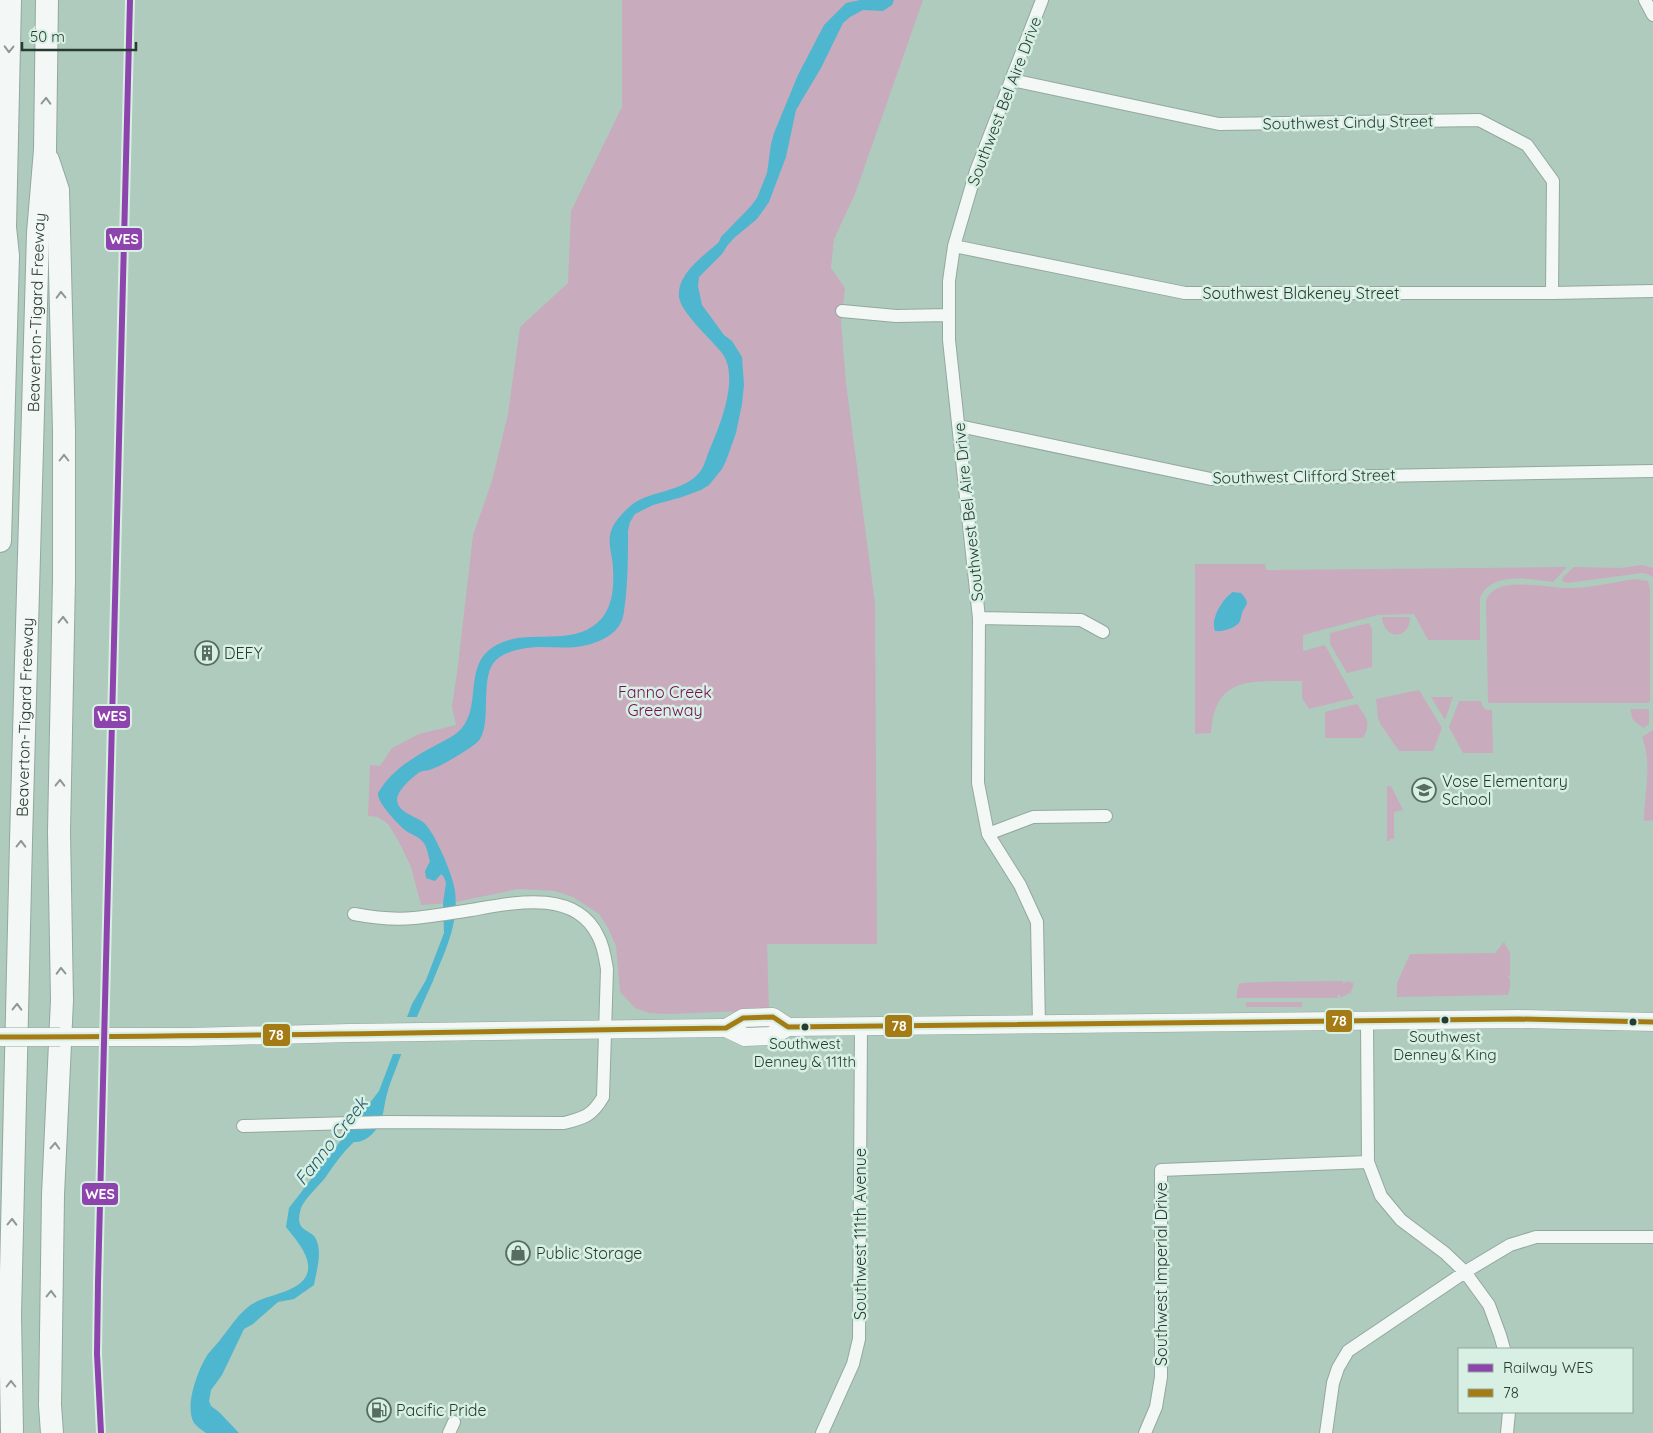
<svg xmlns="http://www.w3.org/2000/svg" width="1653" height="1433" font-family="Quicksand,sans-serif">
	<rect width="100%" height="100%" fill="#afcbbd"/>
	<path fill="#c9abbe" d="M622 0H923L855 194 834 239 831 268 845 288 841 322 846 383 875 603 877 944H767L769 1010 668 1014 649 1013 635 1008 620 992 616 946 608 928 599 914 573 897 555 891 518 889 451 903 421 905 411 867 399 842 388 824 378 817 368 816 370 765 380 766 392 748 419 734 456 725 452 707 458 665 473 535 492 481 508 414 520 327 568 283 571 211 622 107Z
		M1195 564H1265L1266 570 1567 567 1553 582C1530 579 1491 571 1480 598V640H1428L1414 614 1378 615 1303 635V651L1325 645 1354 698 1309 709 1302 698V681C1255 682 1215 673 1211 733L1195 734Z
		M1642 565 1653 568V577L1647 574 1642 573 1567 583 1562 581 1563 577 1574 567 1620 568Z
		M1635 579 1648 581 1650 589V701L1648 703H1490L1488 702 1486 602C1493 572 1553 590 1574 588 1595 587 1615 582 1635 579Z
		M1382 617H1410C1410 640 1384 641 1382 617Z
		M1369 623 1372 629V667L1347 673 1330 644V633Z
		M1419 690 1442 728 1433 751H1399L1381 725 1378 718 1376 699Z
		M1431 697H1453L1445 720Z
		M1459 701H1481C1482 708 1485 710 1492 710L1493 753H1463L1449 727Z
		M1357 704C1366 718 1372 722 1363 738H1325V712Z
		M1630 709H1649V724L1643 728 1633 720Z
		M1653 730V820L1644 821C1644 793 1653 765 1642 737Z
		M1387 786H1391L1403 810 1394 812V839H1390V841H1387Z
		M1504 942 1510 953V976L1507 977 1510 978V988L1508 995 1397 997V983L1410 954 1495 953Z
		M1343 981V983H1345V981L1351 982 1354 984 1350 994 1349 993 1346 995 1340 998V995H1338L1337 998H1236L1239 984 1241 983 1258 982V984L1259 982Z
		M1246 1002H1302V1007H1246Z"/>
	<path fill="#4eb6ce" d="M860 0H894L892 5 883 11 863 10 850 17 843 23 821 68 796 110 786 157 769 202 757 219 734 238 727 246 722 254 699 277 698 286 702 305 724 335 732 341 742 357 744 385 742 404 736 433 726 461 722 469 709 485 701 490 682 497 653 505 635 514 630 522 628 531C628 556 628 580 625 604 624 609 624 616 622 620 617 634 600 642 587 645 572 649 557 647 542 647 528 647 507 650 496 660 479 676 492 720 480 739 475 747 441 766 432 769 429 771 424 770 420 772 413 776 398 790 397 799 397 812 415 816 423 822 434 830 454 878 455 891 459 924 445 951 433 981 420 1010 406 1040 395 1071 392 1078 389 1086 387 1094 384 1104 384 1115 379 1125 374 1134 364 1143 354 1142 340 1155 335 1164 325 1178 317 1188 306 1197 301 1208 300 1211 299 1217 299 1220 300 1230 308 1230 314 1236 324 1249 316 1272 314 1285L294 1299 278 1302 253 1324 244 1329 222 1375 211 1390 209 1401 211 1406 219 1412 239 1433H206C202 1430 197 1427 194 1423 184 1406 198 1369 208 1354 213 1348 219 1342 223 1336 231 1326 238 1315 248 1307 263 1294 299 1294 307 1274 313 1257 295 1239 286 1227L289 1208 379 1091 412 1004 426 980 444 933 443 903 446 883 444 877 441 874 435 881 426 878 425 871 430 861C428 855 427 846 423 842 419 837 411 834 406 831 398 824 377 803 378 793 392 769 414 757 438 744 445 740 455 736 461 729 481 707 465 670 489 650 521 623 573 652 602 618 613 605 614 585 613 569 613 556 607 544 611 531 614 522 621 515 627 509 647 488 685 495 702 469 705 463 707 456 709 451 720 426 740 377 722 353 712 340 681 313 679 297 677 273 704 256 719 242L721 237 751 206 757 198 767 173 771 144 774 133 798 75 824 25 846 3Z
		M1233 592 1241 593C1251 604 1246 603 1242 613 1241 616 1241 619 1240 621 1237 628 1222 632 1215 631 1210 619 1223 598 1233 592Z"/>
	<path fill="#afcbbd" d="M405 1017H420L404 1054H390Z"/>
	<g fill="none" stroke-linecap="round" stroke-linejoin="round">
		<g stroke="#93a89e" stroke-width="14">
			<path id="street" d="M1645 0 1653 15
				M1012 80 1219 124 1479 120 1527 145 1553 181 1552 293
				M954 246 1185 293H1552L1653 291
				M842 311 896 316 949 315
				M959 426 1211 479 1653 471
				M979 618 1081 620 1103 632
				M988 834 1033 817 1106 816
				M1367 1022 1368 1162 1381 1196 1401 1220 1445 1253 1465 1272 1489 1305 1500 1335 1504 1349
				M1039 1025 1037 922 1020 885 988 834 978 783 979 618 949 340V281L954 246 976 171 1042 0
				M243 1126 387 1122 564 1123C584 1118 592 1116 603 1097L607 969C605 958 604 947 598 936 575 888 512 903 471 910 452 913 433 916 414 918 393 920 375 918 354 914
				M449 1433 454 1422
				M822 1433 853 1364 859 1339 861 1027
				M1145 1433 1156 1407 1161 1377V1170L1368 1162
				M1326 1433 1333 1383 1338 1368 1348 1351 1465 1272 1510 1245 1536 1237H1653
				M1507 1433 1509 1412"/>
		</g>
		<g stroke="#93a89e" stroke-width="19">
			<path id="secondary" d="M726 1028 743 1018 773 1017 788 1027
				M60 1037H189L350 1033 721 1028H726L745 1037 771 1036 788 1027 1519 1019 1653 1022"/>
		</g>
		<g stroke="#93a89e" stroke-width="24">
			<g id="highway">
				<path d="M48 160 58 190 64 431V580L59 832 62 1000 53 1195 50 1405 52 1433"/>
				<path d="M0 541 8 256 5 227 10 0"/>
				<path id="s1" d="M12 1433 10 1315 21 841 38 233 45 150 47 0"/>
			</g>
		</g>
		<use href="#street" stroke="#f3f7f5" stroke-width="12"/>
		<use href="#secondary" stroke="#f3f7f5" stroke-width="18"/>
		<use href="#highway" stroke="#f3f7f5" stroke-width="22"/>
		<g stroke="#93a89e" stroke-width="19" stroke-linecap="butt">
			<path id="secondary-bridge" d="M0 1037H60"/>
		</g>
		<use href="#secondary-bridge" stroke="#f3f7f5" stroke-width="18"/>
		<g stroke="#d8f0e4" stroke-width="9">
			<path id="bus-1" d="M0 1037C242 1037 484 1031 726 1028L743 1018 773 1017 788 1027 1519 1019 1653 1022"/>
		</g>
		<use href="#bus-1" stroke="#a47b14" stroke-width="5"/>
		<g stroke="#d8f0e4" stroke-width="10">
			<path id="rail-1" d="M101 1433 97 1354 98 1283 130 0"/>
		</g>
		<use href="#rail-1" stroke="#8e44ad" stroke-width="6"/>
	</g>
	<defs><path id="oneway-chevron" d="M-2-3.5L2.5 0L-2 3.5" fill="none" stroke-width="1.6" stroke-linecap="round" stroke-linejoin="round" transform="scale(1.25)"/></defs>
	<g stroke="#8d9993">
		<use href="#oneway-chevron" transform="translate(9 49) rotate(91)"/>
		<use href="#oneway-chevron" transform="translate(46 101) rotate(-89)"/>
		<use href="#oneway-chevron" transform="translate(61 295) rotate(-91)"/>
		<use href="#oneway-chevron" transform="translate(64 458) rotate(-90)"/>
		<use href="#oneway-chevron" transform="translate(63 620) rotate(-89)"/>
		<use href="#oneway-chevron" transform="translate(60 783) rotate(-89)"/>
		<use href="#oneway-chevron" transform="translate(21 844) rotate(-89)"/>
		<use href="#oneway-chevron" transform="translate(61 971) rotate(-91)"/>
		<use href="#oneway-chevron" transform="translate(17 1007) rotate(-89)"/>
		<use href="#oneway-chevron" transform="translate(55 1146) rotate(-87)"/>
		<use href="#oneway-chevron" transform="translate(12 1222) rotate(-89)"/>
		<use href="#oneway-chevron" transform="translate(51 1294) rotate(-89)"/>
		<use href="#oneway-chevron" transform="translate(11 1384) rotate(-90)"/>
	</g>
	<defs>
		<g id="building-ring" transform="scale(1.25)"><circle r="9.5" fill="#d8f0e4" stroke="#576d62" stroke-width="1.5"/><path d="M-4-6H4V6H1V3H-1V6H-4ZM-2.5-4.3h1.7v1.8h-1.7ZM.8-4.3h1.7v1.8H.8ZM-2.5-1h1.7V.8h-1.7ZM.8-1h1.7V.8H.8Z" fill="#576d62"/></g>
		<g id="school-ring" transform="scale(1.25)"><circle r="9.5" fill="#d8f0e4" stroke="#576d62" stroke-width="1.5"/><path d="M0-5L7-2L0 1L-7-2ZM-4 1L0 2.5L4 1V4Q0 6-4 4Z" fill="#576d62"/></g>
		<g id="shop-ring" transform="scale(1.25)"><circle r="9.5" fill="#d8f0e4" stroke="#576d62" stroke-width="1.5"/><path d="M-5-2.5h2.3a2.7 3.5 0 0 1 5.4 0H5L5.5 6h-11ZM-1.5-2.5h3a1.5 2.3 0 0 0-3 0Z" fill="#576d62"/></g>
		<g id="fuel-ring" transform="scale(1.25)"><circle r="9.5" fill="#d8f0e4" stroke="#576d62" stroke-width="1.5"/><path d="M-5.5-6h7V0h2V4h1.3V-2.5L3-4.5l.8-.8L6-3V5H2.5V1h-1V6h-7ZM-4.2-4.7v3.2H.2V-4.7Z" fill="#576d62"/></g>
	</defs>
	<g fill-rule="evenodd">
		<use href="#building-ring" x="207" y="653"/>
		<use href="#school-ring" x="1424" y="790"/>
		<use href="#shop-ring" x="518" y="1253"/>
		<use href="#fuel-ring" x="379" y="1410"/>
	</g>
	<g fill="#273b31" stroke="#d8f0e4" stroke-width="2">
		<circle cx="1445" cy="1020" r="4.5"/>
		<circle cx="1633" cy="1022" r="4.5"/>
		<circle cx="805" cy="1027" r="4.5"/>
	</g>
	<g text-anchor="middle" dominant-baseline="central" stroke-width="5" stroke-linejoin="round" paint-order="stroke">
		<g font-size="15" fill="#273b31" stroke="#d8f0e4">
			<text x="1445" y="1036">Southwest<tspan x="1445" dy="18">Denney &amp; King</tspan></text>
			<text x="805" y="1043">Southwest<tspan x="805" dy="18">Denney &amp; 111th</tspan></text>
		</g>
		<g font-size="16" fill="#273b31" stroke="#d8f0e4">
			<text transform="translate(1004 101) rotate(-69)">Southwest Bel Aire Drive</text>
			<text transform="translate(1348 122) rotate(-1)">Southwest Cindy Street</text>
			<text x="1301" y="293">Southwest Blakeney Street</text>
			<text stroke="none"><textPath href="#s1" startOffset="1121">Beaverton-Tigard Freeway</textPath></text>
			<text transform="translate(1304 476) rotate(-1)">Southwest Clifford Street</text>
			<text transform="translate(968 512) rotate(-96)">Southwest Bel Aire Drive</text>
			<text stroke="none"><textPath href="#s1" startOffset="716">Beaverton-Tigard Freeway</textPath></text>
			<text transform="translate(860 1234) rotate(-90)">Southwest 111th Avenue</text>
			<text transform="translate(1161 1274) rotate(-90)">Southwest Imperial Drive</text>
		</g>
		<g font-size="16" fill="#273b31" stroke="#d8f0e4" text-anchor="start">
			<text x="224" y="653">DEFY</text>
			<text x="1442" y="781">Vose Elementary<tspan x="1442" dy="18">School</tspan></text>
			<text x="536" y="1253">Public Storage</text>
			<text x="396" y="1410">Pacific Pride</text>
		</g>
		<g font-size="16" fill="#750d56" stroke="#d8f0e4">
			<text x="665" y="692">Fanno Creek<tspan x="665" dy="18">Greenway</tspan></text>
		</g>
		<g font-size="18" font-style="italic" fill="#2a5c6e" stroke="#d8f0e4">
			<text transform="translate(331 1141) rotate(-52)">Fanno Creek</text>
		</g>
	</g>
	<g stroke="#d8f0e4" stroke-width="2">
		<rect x="105" y="227" width="38" height="24" rx="5" fill="#8e44ad"/>
		<rect x="93" y="705" width="38" height="24" rx="5" fill="#8e44ad"/>
		<rect x="1325" y="1009" width="28" height="24" rx="5" fill="#a47b14"/>
		<rect x="884" y="1014" width="29" height="24" rx="5" fill="#a47b14"/>
		<rect x="262" y="1023" width="29" height="24" rx="5" fill="#a47b14"/>
		<rect x="81" y="1182" width="38" height="24" rx="5" fill="#8e44ad"/>
	</g>
	<g font-size="14" text-anchor="middle" font-weight="bold" fill="#fff">
		<text x="124" y="244">WES</text>
		<text x="112" y="721">WES</text>
		<text x="1339" y="1026">78</text>
		<text x="899" y="1031">78</text>
		<text x="276" y="1040">78</text>
		<text x="100" y="1199">WES</text>
	</g>
	<rect x="1458" y="1348" width="175" height="65" fill="#d8f0e4" stroke="#91a89c"/>
	<rect x="1468" y="1364" width="25" height="8" fill="#8e44ad" stroke="#91a89c"/>
	<text x="1503" y="1373" font-size="15" fill="#273b31">Railway WES</text>
	<rect x="1468" y="1389" width="25" height="8" fill="#a47b14" stroke="#91a89c"/>
	<text x="1503" y="1398" font-size="15" fill="#273b31">78</text>
	<path d="M22 42v8h114v-8" fill="none" stroke="#273b31" stroke-width="2.5"/>
	<text x="30" y="42" font-size="15" fill="#273b31" stroke="#d8f0e4" stroke-width="4" paint-order="stroke">50 m</text>
</svg>
